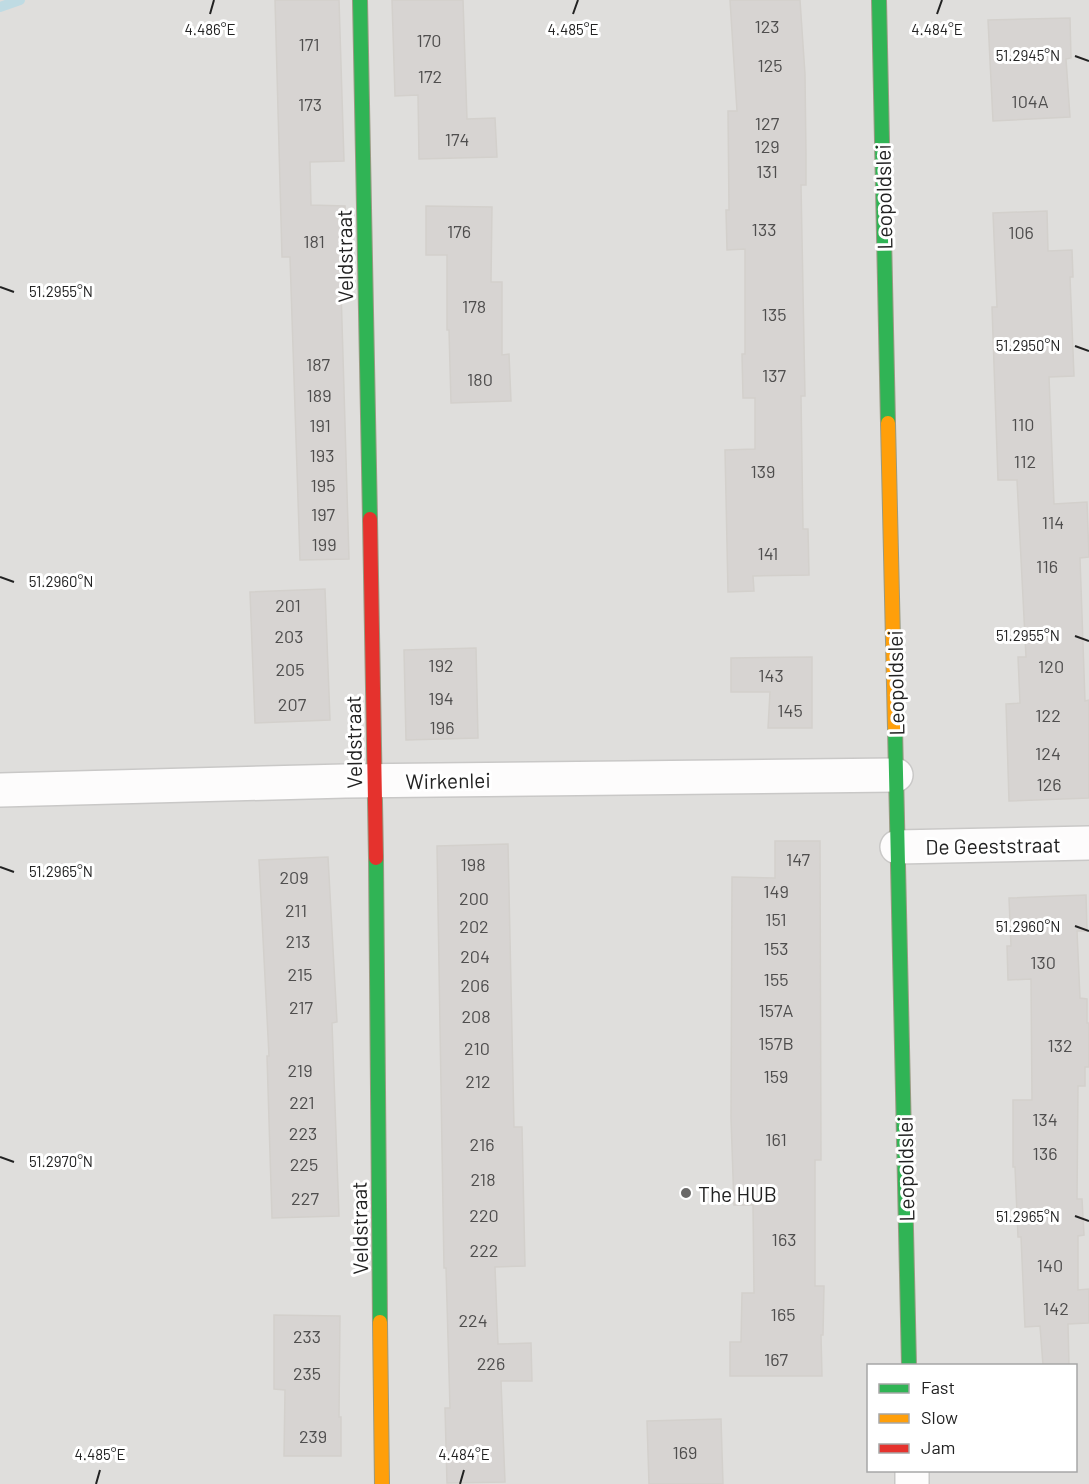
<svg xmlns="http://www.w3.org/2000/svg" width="1089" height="1484" font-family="Barlow,sans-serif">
	<rect width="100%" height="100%" fill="#f0eeeb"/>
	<path fill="#dfdedc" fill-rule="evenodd" d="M0 0H1089V1484H0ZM868 1366H1076V1470H868Z"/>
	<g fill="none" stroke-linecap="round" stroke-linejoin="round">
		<path stroke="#bfdbe3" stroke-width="10" d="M0 7 20 0"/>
	</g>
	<path fill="#d7d4d2" stroke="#d3d0cc" stroke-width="1.5" d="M275 0H339L344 161 310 162 311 205 345 206 346 255H340L349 559 300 560 290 257H282Z
		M392 0H463L467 119 495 118 497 157 419 159 418 95 395 96Z
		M730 0H800L805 74 806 156V185H801L805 396H801L803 529H808L809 575 753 576 754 591 728 592 725 450 755 449V398H743L742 354H745V249L727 250 726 210H729L728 111H737Z
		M1070 18 1071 58 1066 59 1070 117 993 121 988 20Z
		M426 206 492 207 491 282H502V355L509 354 511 401 451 403 449 330H447V255H426Z
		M1047 211 1048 251 1072 250 1073 277H1070L1074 376 1049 377 1054 504 1087 502 1089 557 1080 558 1085 701 1089 700V798L1009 801 1006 704 1020 703 1018 657H1026L1017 480H998L992 307H997L993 213Z
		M325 589 330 720 255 723 250 592Z
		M476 648 478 738 406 740 404 650Z
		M812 657V728H768L770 692H731V658Z
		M775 841H820L821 1160H815V1286H824L823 1335H821L822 1376H730V1342H741L742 1293H754L753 1205H734L731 1118 732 877 775 878Z
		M508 844 514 1127H522L525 1266 495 1267 498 1344 531 1343 532 1381H501L505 1482 447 1483 445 1408H450L446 1268H444L437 846Z
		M328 857 337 1022 332 1023 339 1216 272 1218 267 1056H269L259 860Z
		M1086 895 1087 931H1077L1080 998 1087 999V1023H1089V1067H1085V1086H1078L1077 1199H1082L1084 1235 1078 1236V1290L1089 1289V1323L1068 1324 1069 1365H1043L1040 1326 1025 1327 1021 1237H1018L1015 1167H1013V1100H1032L1031 979 1008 980 1007 946H1011L1009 898Z
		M274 1315 340 1316 339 1417H341V1456H284L285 1390 274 1389Z
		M721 1419 723 1484H649L647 1421Z"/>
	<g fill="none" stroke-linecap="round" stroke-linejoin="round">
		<g stroke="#c9c8c7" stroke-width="36">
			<path id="street" d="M0 790 345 781 896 775
				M897 847 1089 843
				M912 1470V1484"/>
		</g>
		<g stroke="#999a82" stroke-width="16">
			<path id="fast" d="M360 0 370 519
				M879 0 888 423
				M895 728 909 1366
				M376 858 380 1322"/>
		</g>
		<g stroke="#999a82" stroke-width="16">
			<path id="slow" d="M888 423 895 728
				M380 1322 382 1484"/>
		</g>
		<g stroke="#999a82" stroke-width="16">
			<path id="jam" d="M370 519 376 858"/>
		</g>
		<use href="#street" stroke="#fdfcfc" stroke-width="33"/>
		<use href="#fast" stroke="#30b455" stroke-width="14"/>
		<use href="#slow" stroke="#ff9f0a" stroke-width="14"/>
		<use href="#jam" stroke="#e5322d" stroke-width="14"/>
	</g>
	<path fill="none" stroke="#222" stroke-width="2" d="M210 14 214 0M573 14 578 0M937 14 942 0M1075 56 1089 61M0 287 14 292M1075 346 1089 351M0 577 14 582M1075 636 1089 641M0 867 14 872M1075 926 1089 931M0 1157 14 1162M1075 1216 1089 1221M96 1484 100 1470M460 1484 464 1470"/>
	<circle fill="#6a6968" stroke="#fff" stroke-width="2" cx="686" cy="1193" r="6"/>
	<g text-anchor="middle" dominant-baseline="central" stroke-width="6" stroke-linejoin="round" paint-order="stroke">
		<g font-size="18" fill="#4f4e4e">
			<text x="767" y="26">123</text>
			<text x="429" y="40">170</text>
			<text x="309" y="44">171</text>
			<text x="770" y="65">125</text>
			<text x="430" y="76">172</text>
			<text x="1030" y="101">104A</text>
			<text x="310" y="104">173</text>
			<text x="767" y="123">127</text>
			<text x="457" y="139">174</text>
			<text x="767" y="146">129</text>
			<text x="767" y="171">131</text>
			<text x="764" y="229">133</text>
			<text x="459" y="231">176</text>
			<text x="1021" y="232">106</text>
			<text x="314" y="241">181</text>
			<text x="474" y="306">178</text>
			<text x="774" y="314">135</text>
			<text x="318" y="364">187</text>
			<text x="774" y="375">137</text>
			<text x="480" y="379">180</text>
			<text x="319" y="395">189</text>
			<text x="1023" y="424">110</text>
			<text x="320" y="425">191</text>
			<text x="322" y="455">193</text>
			<text x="1025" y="461">112</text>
			<text x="763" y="471">139</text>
			<text x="323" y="485">195</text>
			<text x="323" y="514">197</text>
			<text x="1053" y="522">114</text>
			<text x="324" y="544">199</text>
			<text x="768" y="553">141</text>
			<text x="1047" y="566">116</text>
			<text x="288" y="605">201</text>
			<text x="289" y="636">203</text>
			<text x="441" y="665">192</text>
			<text x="1051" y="666">120</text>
			<text x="290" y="669">205</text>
			<text x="771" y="675">143</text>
			<text x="441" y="698">194</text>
			<text x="292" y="704">207</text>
			<text x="790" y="710">145</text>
			<text x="1048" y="715">122</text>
			<text x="442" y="727">196</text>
			<text x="1048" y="753">124</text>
			<text x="1049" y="784">126</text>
			<text x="798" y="859">147</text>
			<text x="473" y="864">198</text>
			<text x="294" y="877">209</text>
			<text x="776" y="891">149</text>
			<text x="474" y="898">200</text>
			<text x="296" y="910">211</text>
			<text x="776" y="919">151</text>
			<text x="474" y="926">202</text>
			<text x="298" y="941">213</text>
			<text x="776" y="948">153</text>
			<text x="475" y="956">204</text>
			<text x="1043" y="962">130</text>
			<text x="300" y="974">215</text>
			<text x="776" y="979">155</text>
			<text x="475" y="985">206</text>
			<text x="301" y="1007">217</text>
			<text x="776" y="1010">157A</text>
			<text x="476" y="1016">208</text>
			<text x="776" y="1043">157B</text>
			<text x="1060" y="1045">132</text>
			<text x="477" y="1048">210</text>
			<text x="300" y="1070">219</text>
			<text x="776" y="1076">159</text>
			<text x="478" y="1081">212</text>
			<text x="302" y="1102">221</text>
			<text x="1045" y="1119">134</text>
			<text x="303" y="1133">223</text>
			<text x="776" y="1139">161</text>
			<text x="482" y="1144">216</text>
			<text x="1045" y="1153">136</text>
			<text x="304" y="1164">225</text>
			<text x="483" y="1179">218</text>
			<text x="305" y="1198">227</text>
			<text x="484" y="1215">220</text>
			<text x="784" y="1239">163</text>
			<text x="484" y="1250">222</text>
			<text x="1050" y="1265">140</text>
			<text x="1056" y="1308">142</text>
			<text x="783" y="1314">165</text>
			<text x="473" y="1320">224</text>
			<text x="307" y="1336">233</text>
			<text x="776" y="1359">167</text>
			<text x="491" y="1363">226</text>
			<text x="307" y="1373">235</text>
			<text x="313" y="1436">239</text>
			<text x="685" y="1452">169</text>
		</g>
		<g font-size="21" fill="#222" stroke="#fff">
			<text transform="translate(883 197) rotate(-91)">Leopoldslei</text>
			<text transform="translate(344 256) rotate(-91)">Veldstraat</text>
			<text transform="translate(895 683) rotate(-91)">Leopoldslei</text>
			<text transform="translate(353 742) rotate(-91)">Veldstraat</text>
			<text transform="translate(448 780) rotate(-1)">Wirkenlei</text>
			<text transform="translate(993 845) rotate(-1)">De Geeststraat</text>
			<text transform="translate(905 1169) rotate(-91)">Leopoldslei</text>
			<text transform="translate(359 1228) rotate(-91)">Veldstraat</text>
		</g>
		<g font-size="21" fill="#222" stroke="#fff" text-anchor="start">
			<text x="698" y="1193">The HUB</text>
		</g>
	</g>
	<g font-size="15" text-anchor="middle" fill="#222" stroke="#fff" stroke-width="6" stroke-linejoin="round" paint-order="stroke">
		<text x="210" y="35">4.486°E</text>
		<text x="573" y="35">4.485°E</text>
		<text x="937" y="35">4.484°E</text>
		<text x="1028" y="61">51.2945°N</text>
		<text x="61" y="297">51.2955°N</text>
		<text x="1028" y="351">51.2950°N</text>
		<text x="61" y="587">51.2960°N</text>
		<text x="1028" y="641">51.2955°N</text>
		<text x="61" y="877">51.2965°N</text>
		<text x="1028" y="932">51.2960°N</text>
		<text x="61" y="1167">51.2970°N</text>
		<text x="1028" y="1222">51.2965°N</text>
		<text x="100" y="1460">4.485°E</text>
		<text x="464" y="1460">4.484°E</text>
	</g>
	<rect x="867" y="1364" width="210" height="108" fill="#ffffff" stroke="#a7a7a7" stroke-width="1.5"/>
	<rect x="879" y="1384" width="30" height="9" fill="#30b455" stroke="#a7a7a7" stroke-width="1.5"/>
	<text x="921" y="1394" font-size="18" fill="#222222">Fast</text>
	<rect x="879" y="1414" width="30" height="9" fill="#ff9f0a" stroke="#a7a7a7" stroke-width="1.5"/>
	<text x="921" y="1424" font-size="18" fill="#222222">Slow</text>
	<rect x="879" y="1444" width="30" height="9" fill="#e5322d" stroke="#a7a7a7" stroke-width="1.5"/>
	<text x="921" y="1454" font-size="18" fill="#222222">Jam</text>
</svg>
